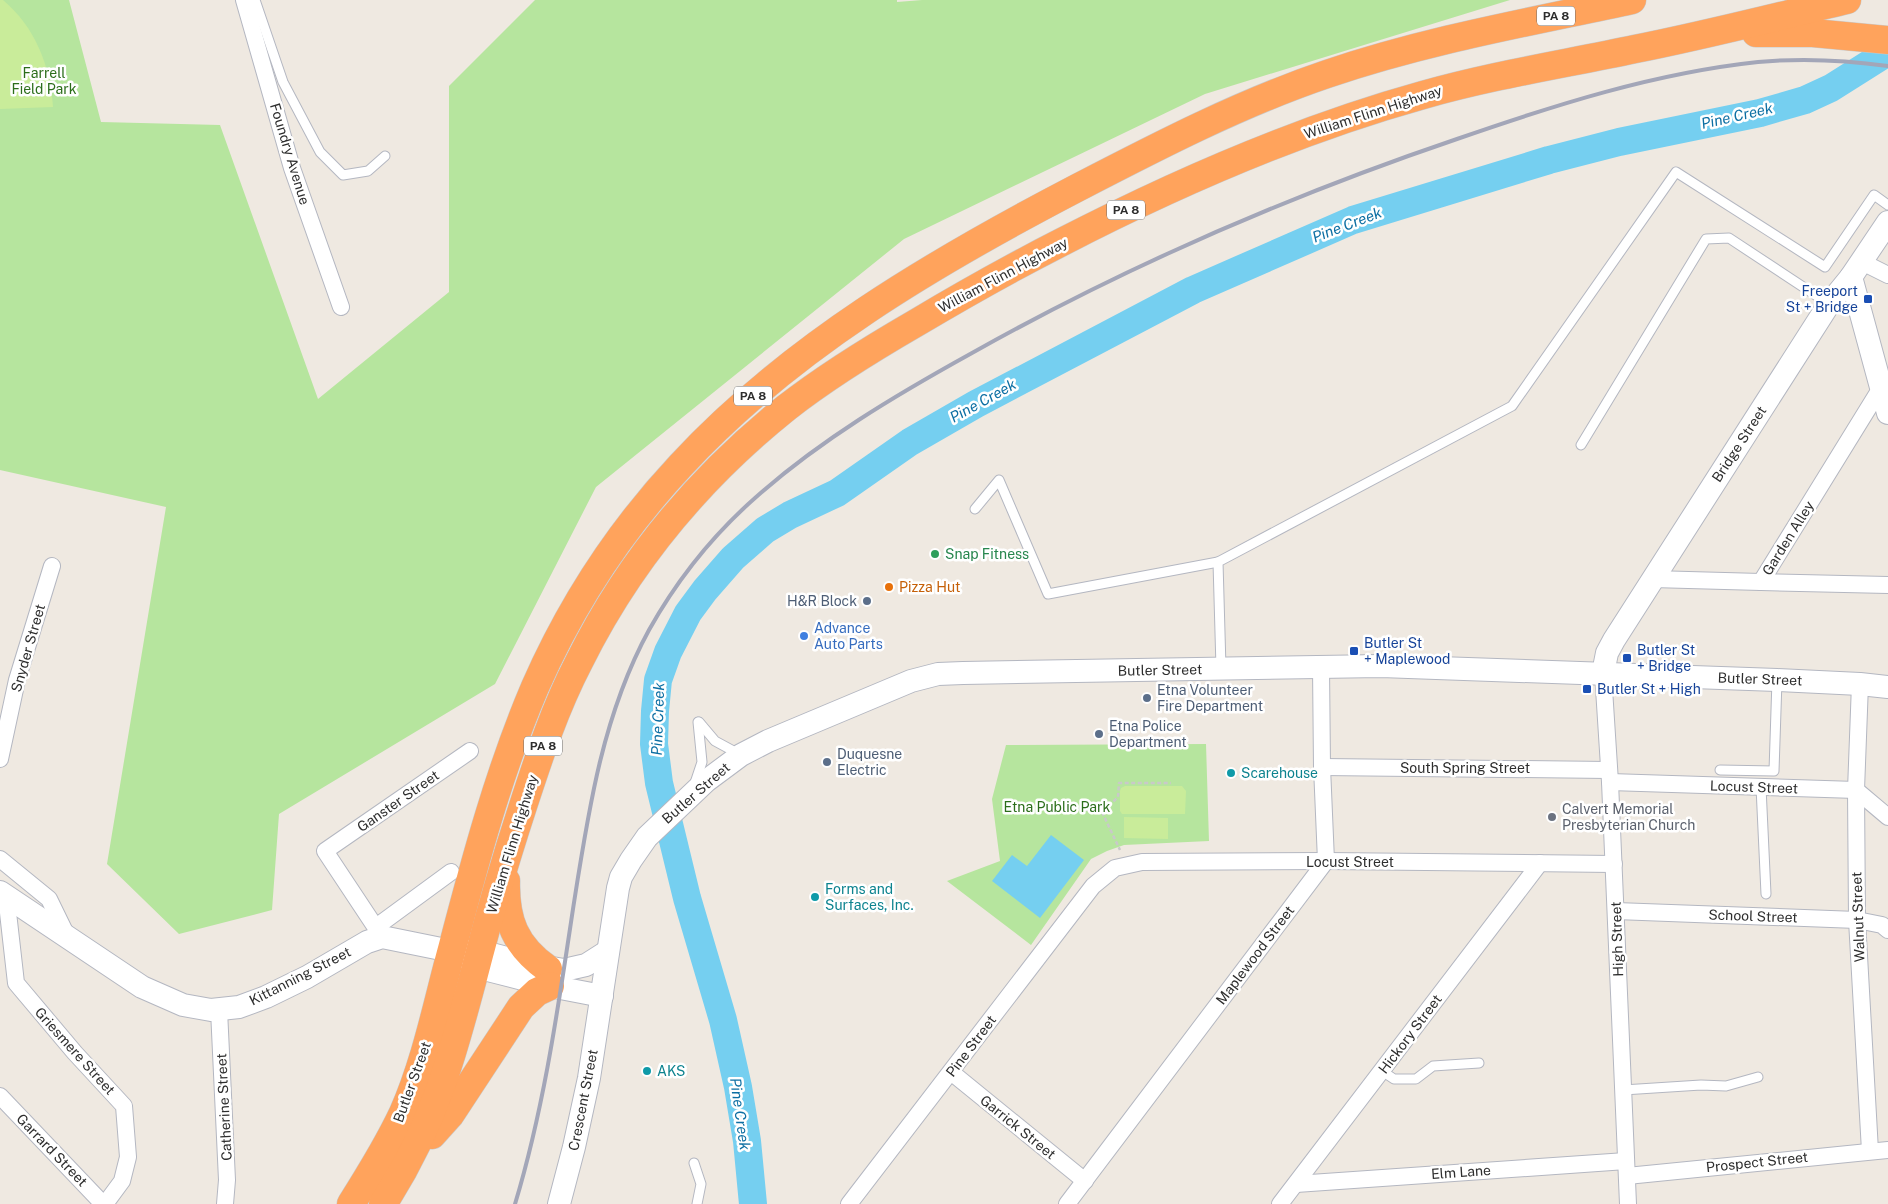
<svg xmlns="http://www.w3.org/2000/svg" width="1888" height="1204" font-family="'Public Sans',sans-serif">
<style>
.green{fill:#b6e59e}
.pitch{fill:#c9ec9a}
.water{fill:#75cff0}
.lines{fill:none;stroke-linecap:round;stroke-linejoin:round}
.river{stroke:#75cff0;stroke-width:28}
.lane-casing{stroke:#b4b7c1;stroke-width:11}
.street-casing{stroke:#b4b7c1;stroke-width:18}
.secondary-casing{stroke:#b4b7c1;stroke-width:24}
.highway-casing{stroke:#c9c9c9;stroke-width:29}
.path{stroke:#c9c9c9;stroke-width:2.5;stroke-dasharray:4 2.5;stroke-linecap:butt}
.lane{stroke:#fff;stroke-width:9}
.street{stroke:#fff;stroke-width:16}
.secondary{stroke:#fff;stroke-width:22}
.highway{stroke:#ffa35c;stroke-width:28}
.rail{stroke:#a3a6b8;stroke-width:4}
.transit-dot{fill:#1a4fb4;stroke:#fff;stroke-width:2}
.leisure-dot{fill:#2e9e5b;stroke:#fff;stroke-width:2}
.food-dot{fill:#e8710a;stroke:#fff;stroke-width:2}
.service-dot{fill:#5c6f8a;stroke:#fff;stroke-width:2}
.shop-dot{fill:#3f7fe0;stroke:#fff;stroke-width:2}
.culture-dot{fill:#0f9aa8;stroke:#fff;stroke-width:2}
.worship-dot{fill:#6b7280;stroke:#fff;stroke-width:2}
.labels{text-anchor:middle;stroke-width:5;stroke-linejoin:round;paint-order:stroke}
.shield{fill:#fff;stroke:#6d6d6d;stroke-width:1}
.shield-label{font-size:12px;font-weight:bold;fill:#2e2e2e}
.park-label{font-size:14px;fill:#2c6e1b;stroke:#fff}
.street-label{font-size:14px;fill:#2e2e2e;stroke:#fff}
.transit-label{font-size:14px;fill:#164399;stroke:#fff;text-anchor:start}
.leisure-label{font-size:14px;fill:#27864d;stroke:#fff;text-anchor:start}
.food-label{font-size:14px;fill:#c56008;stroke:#fff;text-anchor:start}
.service-label{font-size:14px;fill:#4e5e75;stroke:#fff;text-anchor:start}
.shop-label{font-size:14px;fill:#366cbe;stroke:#fff;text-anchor:start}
.culture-label{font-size:14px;fill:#0d838f;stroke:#fff;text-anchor:start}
.worship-label{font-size:14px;fill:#5b616d;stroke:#fff;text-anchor:start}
.water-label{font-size:15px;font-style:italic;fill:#0d6fa3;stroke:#fff}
</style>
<rect width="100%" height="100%" fill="#efe9e1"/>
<g class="green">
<polygon points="0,0 69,0 101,122 220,125 318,399 449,292 449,86 535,0 897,0 897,2 922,0 1510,0 1205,94 904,239 596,487 495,684 279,814 272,910 179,934 107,864 166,507 0,470"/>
<polygon points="1206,744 1209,841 1124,845 1107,851 1091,859 1031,945 947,881 1000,861 992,799 1006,745"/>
</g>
<g class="pitch">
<path d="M0 0H3C35 27 50 65 53 107L0 109Z"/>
<polygon points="1125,786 1182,786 1186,791 1185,814 1122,814 1120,811 1120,791 1121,788"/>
<polygon points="1124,817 1168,818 1168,839 1124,838"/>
</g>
<polygon class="water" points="1051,835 1084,860 1040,918 992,881 1012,855 1027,866"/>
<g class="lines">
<polyline class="river" points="753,1204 747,1141 738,1087 723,1020 687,898 659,783 654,744 655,711 658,680 668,652 688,613 705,590 733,558 765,530 790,515 837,493 910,442 976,404 1193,290 1353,220 1549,160 1619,142 1760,113 1805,100 1831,88 1888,52"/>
<g class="lane-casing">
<g id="lane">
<polyline points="255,0 283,82 320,152 343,175 368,171 385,156"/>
<polyline points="1581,445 1706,239 1729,238 1829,304"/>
<polyline points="975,509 999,480 1048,594 1218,562"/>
<polyline points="1221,668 1218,562 1512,406 1676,172 1825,267 1874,195 1888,205"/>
<polyline points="699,722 715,741 739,754"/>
<polyline points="1720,770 1774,771 1777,680"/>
<polyline points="695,783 702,762 698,722"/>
<polyline points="1761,787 1766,894"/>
<polyline points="1382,1071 1394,1079 1416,1079 1433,1066 1479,1063"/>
<polyline points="1623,1090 1701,1085 1726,1086 1758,1077"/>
<polyline points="694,1163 701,1184 697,1204"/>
</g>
</g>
<g class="street-casing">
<g id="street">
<polyline points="244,0 292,168 341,307"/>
<polyline points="1862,262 1888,275"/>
<polyline points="1882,386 1761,582 1888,585"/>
<polyline points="1652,579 1761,582"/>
<polyline points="1603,673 1610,782 1628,1204"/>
<polyline points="1860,684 1856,790 1857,920 1870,1151"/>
<polyline points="0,759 17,680 52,566"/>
<polyline points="1322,767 1609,770"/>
<polyline points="1610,782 1856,790 1888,817"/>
<polyline points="0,859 49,899 67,936"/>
<polyline points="6,895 16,983 75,1053 124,1106 128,1157 122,1181 105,1204"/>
<polyline points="1616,911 1857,920 1882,925 1888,930"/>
<polyline points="376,927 451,872"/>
<polyline points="382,937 325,851 470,751"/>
<polyline points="219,1010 227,1180 225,1204"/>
<polyline points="951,1072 1085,1181"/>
<polyline points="0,1096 103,1204"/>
<polyline points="1627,1176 1888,1150"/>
<polyline points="1296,1184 1626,1161"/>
<polyline points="849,1204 1093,886 1115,868 1142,862 1326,861 1614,864"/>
<polyline points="1067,1204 1326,861 1322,767 1321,667"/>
<polyline points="1280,1204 1540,863"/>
</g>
</g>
<g class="secondary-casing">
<g id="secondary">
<polyline points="1851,277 1888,413"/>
<polyline points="1603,673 1607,653 1614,640 1829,304 1851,277 1888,222"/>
<polyline points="0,892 142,987 183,1005 211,1010 239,1007 266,997 307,977 367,942 382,937 451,951 480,951 529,964 564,970 586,965 608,951"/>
<polyline points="461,957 476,967 550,986 602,996"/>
<polyline points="559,1204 574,1147 589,1078 618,888 621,877 631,860 647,837 706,781 741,755 768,741 911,681 938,674 963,673 1381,666 1777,680 1860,684 1888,687"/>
</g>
</g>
<g class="highway-casing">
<g id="highway">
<polyline points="1756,33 1813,33 1888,40"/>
<path d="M506 881C505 920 515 946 548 969"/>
<polyline points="432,1135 450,1115 521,1007 537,992 550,986"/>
<path d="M351 1204C370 1174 388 1145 403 1113 426 1061 437 1004 452 949 475 861 499 771 535 687 571 605 620 530 681 465 790 347 935 262 1077 188 1158 146 1241 103 1327 74 1427 40 1530 22 1632 0"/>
<path d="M383 1204C436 1123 455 1047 479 955 492 905 507 855 523 806 539 757 555 708 579 662 628 563 700 477 786 408 827 376 871 349 916 323 963 295 1011 268 1060 243 1176 183 1297 130 1423 95 1493 75 1565 64 1635 49 1706 35 1776 17 1847 0"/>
</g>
</g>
<g class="path">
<polyline points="1066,807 1102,812 1118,797 1119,783 1171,783"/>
<polyline points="1102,812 1120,850"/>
</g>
<use href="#lane" class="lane"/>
<use href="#street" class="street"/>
<use href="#secondary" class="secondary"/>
<use href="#highway" class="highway"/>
<path class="rail" d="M515 1204C544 1108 558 1008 573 909 588 813 602 716 649 630 677 580 713 535 755 498 820 440 896 395 972 353 1127 266 1289 196 1457 139 1555 105 1655 73 1758 62 1801 58 1845 60 1888 66"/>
</g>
<g class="transit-dot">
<rect x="1863" y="294" width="10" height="10" rx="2.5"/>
<rect x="1349" y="646" width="10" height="10" rx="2.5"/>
<rect x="1622" y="653" width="10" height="10" rx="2.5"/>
<rect x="1582" y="684" width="10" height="10" rx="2.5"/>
</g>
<circle class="leisure-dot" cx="935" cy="554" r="5"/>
<circle class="food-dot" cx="889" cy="587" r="5"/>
<g class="service-dot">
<circle cx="867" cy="601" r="5"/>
<circle cx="1147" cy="698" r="5"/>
<circle cx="1099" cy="734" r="5"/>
<circle cx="827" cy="762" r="5"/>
</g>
<circle class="shop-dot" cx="804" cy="636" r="5"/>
<g class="culture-dot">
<circle cx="1231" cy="773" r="5"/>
<circle cx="815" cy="897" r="5"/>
<circle cx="647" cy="1071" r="5"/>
</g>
<circle class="worship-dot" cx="1552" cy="817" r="5"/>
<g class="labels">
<g class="shield">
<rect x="1537" y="6.5" width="38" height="19" rx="4"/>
<rect x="1107" y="200.5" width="38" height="19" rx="4"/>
<rect x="734" y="386.5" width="38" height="19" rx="4"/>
<rect x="524" y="736.5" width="38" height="19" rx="4"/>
</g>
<g class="shield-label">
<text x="1556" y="20">PA 8</text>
<text x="1126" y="214">PA 8</text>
<text x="753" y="400">PA 8</text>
<text x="543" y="750">PA 8</text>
</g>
<g class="park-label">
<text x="44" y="78">Farrell<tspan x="44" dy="16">Field Park</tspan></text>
<text x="1057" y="812">Etna Public Park</text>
</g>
<g class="street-label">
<text transform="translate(1373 112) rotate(-18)" y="5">William Flinn Highway</text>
<text transform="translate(290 154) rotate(73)" y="5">Foundry Avenue</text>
<text transform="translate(1003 275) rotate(-28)" y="5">William Flinn Highway</text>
<text transform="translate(1739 444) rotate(-57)" y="5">Bridge Street</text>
<text transform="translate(1788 538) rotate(-58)" y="5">Garden Alley</text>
<text transform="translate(28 648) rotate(-74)" y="5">Snyder Street</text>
<text transform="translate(1160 670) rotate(-1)" y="5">Butler Street</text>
<text transform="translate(1760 679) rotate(2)" y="5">Butler Street</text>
<text x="1465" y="773">South Spring Street</text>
<text transform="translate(1754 787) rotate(2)" y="5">Locust Street</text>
<text transform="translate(696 793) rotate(-41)" y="5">Butler Street</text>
<text transform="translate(398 801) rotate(-35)" y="5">Ganster Street</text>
<text transform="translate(512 844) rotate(-73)" y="5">William Flinn Highway</text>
<text x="1350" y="867">Locust Street</text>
<text transform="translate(1753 916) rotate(2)" y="5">School Street</text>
<text transform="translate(1858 917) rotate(-92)" y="5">Walnut Street</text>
<text transform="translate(1617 939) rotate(-92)" y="5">High Street</text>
<text transform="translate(1255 955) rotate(-53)" y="5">Maplewood Street</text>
<text transform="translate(300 976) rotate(-27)" y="5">Kittanning Street</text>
<text transform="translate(1410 1034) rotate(-53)" y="5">Hickory Street</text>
<text transform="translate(971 1046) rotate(-53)" y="5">Pine Street</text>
<text transform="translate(75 1051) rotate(48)" y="5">Griesmere Street</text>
<text transform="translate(412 1082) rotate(-70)" y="5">Butler Street</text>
<text transform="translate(583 1100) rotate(-79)" y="5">Crescent Street</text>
<text transform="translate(224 1107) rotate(-93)" y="5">Catherine Street</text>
<text transform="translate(1018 1127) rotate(39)" y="5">Garrick Street</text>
<text transform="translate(52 1150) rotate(46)" y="5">Garrard Street</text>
<text transform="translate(1757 1162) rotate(-6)" y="5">Prospect Street</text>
<text transform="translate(1461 1172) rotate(-4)" y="5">Elm Lane</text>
</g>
<g class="transit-label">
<text x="1858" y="296" text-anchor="end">Freeport<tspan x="1858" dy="16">St + Bridge</tspan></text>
<text x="1364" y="648">Butler St<tspan x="1364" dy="16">+ Maplewood</tspan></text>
<text x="1637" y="655">Butler St<tspan x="1637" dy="16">+ Bridge</tspan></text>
<text x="1597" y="694">Butler St + High</text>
</g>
<g class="leisure-label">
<text x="945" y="559">Snap Fitness</text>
</g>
<g class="food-label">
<text x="899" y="592">Pizza Hut</text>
</g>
<g class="service-label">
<text x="857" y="606" text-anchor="end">H&amp;R Block</text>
<text x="1157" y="695">Etna Volunteer<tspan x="1157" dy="16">Fire Department</tspan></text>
<text x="1109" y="731">Etna Police<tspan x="1109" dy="16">Department</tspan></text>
<text x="837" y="759">Duquesne<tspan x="837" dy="16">Electric</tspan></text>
</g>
<g class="shop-label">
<text x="814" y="633">Advance<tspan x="814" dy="16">Auto Parts</tspan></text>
</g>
<g class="culture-label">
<text x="1241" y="778">Scarehouse</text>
<text x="825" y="894">Forms and<tspan x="825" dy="16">Surfaces, Inc.</tspan></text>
<text x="657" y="1076">AKS</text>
</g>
<g class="worship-label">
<text x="1562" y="814">Calvert Memorial<tspan x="1562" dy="16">Presbyterian Church</tspan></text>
</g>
<g class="water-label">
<text transform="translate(1737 116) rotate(-13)" y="5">Pine Creek</text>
<text transform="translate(1347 225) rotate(-21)" y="5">Pine Creek</text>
<text transform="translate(983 401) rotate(-29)" y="5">Pine Creek</text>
<text transform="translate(658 719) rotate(-88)" y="5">Pine Creek</text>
<text transform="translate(740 1114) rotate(82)" y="5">Pine Creek</text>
</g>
</g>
</svg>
